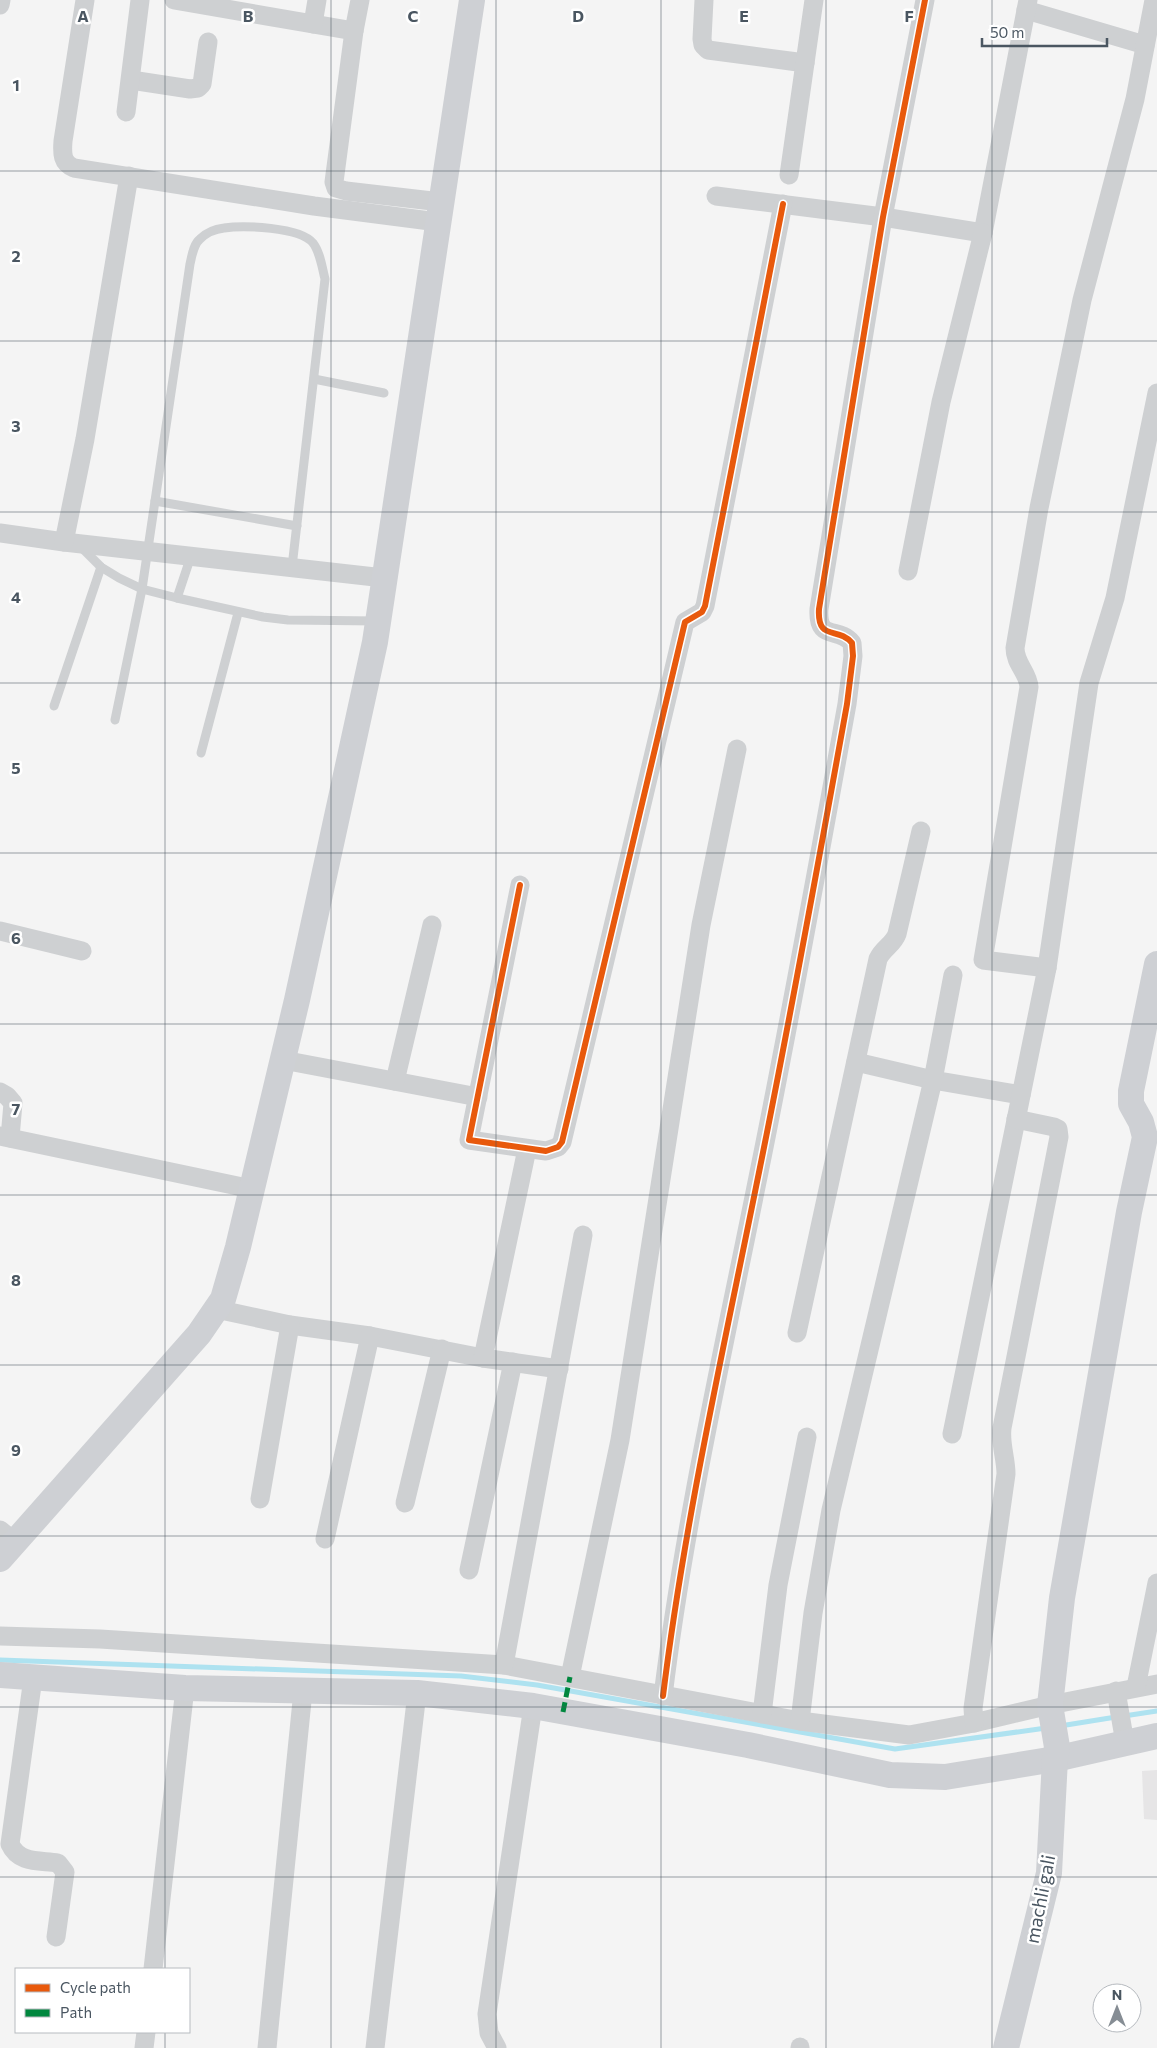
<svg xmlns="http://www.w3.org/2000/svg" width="1157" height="2048" font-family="Commissioner,sans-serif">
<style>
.education{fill:#e6e5e6}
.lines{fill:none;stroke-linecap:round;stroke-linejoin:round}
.stream{stroke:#aee2f0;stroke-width:5}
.lane{stroke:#ced0d2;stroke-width:9}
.street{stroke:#ced0d2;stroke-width:19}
.secondary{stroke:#ced0d4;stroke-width:26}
.quiet{stroke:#00873e;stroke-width:5;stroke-dasharray:10 5;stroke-linecap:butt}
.cycleway-casing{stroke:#fff;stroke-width:9}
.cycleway{stroke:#e8590c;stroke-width:6}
.grid{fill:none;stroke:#4a5661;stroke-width:1;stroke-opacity:0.55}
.labels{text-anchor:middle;stroke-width:5;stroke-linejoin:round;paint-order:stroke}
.street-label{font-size:19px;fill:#4a5661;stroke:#fff}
.grid-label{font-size:16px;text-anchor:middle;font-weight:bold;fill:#4a5661;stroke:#fff;stroke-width:5;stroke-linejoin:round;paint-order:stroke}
</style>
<rect width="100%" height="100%" fill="#f4f4f4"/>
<polygon class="education" points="1157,1770 1157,1820 1144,1819 1142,1771"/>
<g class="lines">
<g class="stream">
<polyline points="0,1660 461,1676 537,1685 895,1749 1046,1728"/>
<polyline points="1124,1716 1157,1711"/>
<polyline points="1060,1726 1116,1717"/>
</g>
<g class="lane">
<polyline points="314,379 384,393"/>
<polyline points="155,501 297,526"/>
<polyline points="80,546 101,567 119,578 142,589 177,598 263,617 288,620 377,621"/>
<polyline points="177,598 191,556"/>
<polyline points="54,706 101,567"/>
<path d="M115 720 142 589 190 264C192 256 193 245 200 239 206 233 215 229 224 228 243 225 300 227 313 243 320 252 322 267 325 279L292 567"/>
<polyline points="201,753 238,613"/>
</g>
<g class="street">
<path d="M85 0 63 141C62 154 62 163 74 168L314 206 438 222"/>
<polyline points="174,0 354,31"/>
<polyline points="360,0 354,31 334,182 336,188 346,191 441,202"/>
<polyline points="704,0 702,39 703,45 708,50 805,63"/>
<polyline points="0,5 1,0"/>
<polyline points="1026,10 1145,45"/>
<polyline points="313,24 317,0"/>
<polyline points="131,80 190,89 198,88 202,84 208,42"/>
<polyline points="126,112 140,0"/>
<polyline points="789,175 814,0"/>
<polyline points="716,196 883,217 983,233 1028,0"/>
<polyline points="0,533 64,542 384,578"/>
<polyline points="64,542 85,439 129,176"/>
<polyline points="908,571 941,402 983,233"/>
<polyline points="520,885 469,1140 546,1151 558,1147 562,1142 685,622 702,612 705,606 783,204"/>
<polyline points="0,931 82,951"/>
<path d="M1047 968 983 960 1029 687C1028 672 1015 664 1015 648L1039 508 1082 300 1135 99 1154 0"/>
<polyline points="283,1060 478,1097"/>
<polyline points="856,1062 933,1080 1021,1095"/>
<polyline points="395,1081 432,925"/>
<polyline points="0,1092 7,1096 13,1103 10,1138"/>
<polyline points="0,1136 252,1189"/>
<polyline points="216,1309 290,1325 370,1336 483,1358 559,1369"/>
<path d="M797 1333 878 959C883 948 893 945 897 934L921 831"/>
<polyline points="483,1358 527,1149"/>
<polyline points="952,1434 1047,968 1089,683 1115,598 1157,393"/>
<polyline points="260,1499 290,1325"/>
<polyline points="405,1503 442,1349"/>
<polyline points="0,1530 15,1542"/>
<polyline points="325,1539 370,1336"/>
<polyline points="469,1570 513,1362"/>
<polyline points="0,1636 100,1639 504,1665 800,1721 909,1735 974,1723 1050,1705 1157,1684"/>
<polyline points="504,1665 583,1235"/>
<polyline points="570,1677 620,1440 701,925 737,749"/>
<path d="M33 1678 10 1844C19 1864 40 1860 58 1863L65 1872 56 1937"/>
<polyline points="1136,1687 1157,1583"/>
<polyline points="1116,1691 1125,1743"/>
<path d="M663 1696C684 1525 722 1356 756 1187 789 1026 818 865 847 704L853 656 852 643C838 626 817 642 819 609L883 217 925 0"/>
<polyline points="762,1714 778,1585 807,1437"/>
<polyline points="800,1721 813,1613 831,1510 933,1080 953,975"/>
<path d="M974 1723 973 1708 1006 1474C1006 1458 1000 1444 1002 1428L1059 1137 1058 1129 1054 1127 1016 1119"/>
<polyline points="153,1969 185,1688"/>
<polyline points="144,2048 146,2032"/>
<polyline points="267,2048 303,1691"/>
<polyline points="375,2048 417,1693"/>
<polyline points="497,2048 489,2033 487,2014 533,1706"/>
<polyline points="800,2048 800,2047"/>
</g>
<g class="secondary">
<polyline points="0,1559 199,1334 223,1299 238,1247 297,1000 375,642 472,0"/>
<polyline points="0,1675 185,1688 417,1693 533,1706 748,1745 890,1775 945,1777 1055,1759 1157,1736"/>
<polyline points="1006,2048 1049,1873 1055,1759 1057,1747 1050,1705 1062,1598 1129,1212 1145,1137 1141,1122 1131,1104 1131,1091 1157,964"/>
</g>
<polyline class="quiet" points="563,1712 570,1677"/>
<g class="cycleway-casing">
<g id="cycleway">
<polyline points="520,885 469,1140 546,1151 558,1147 562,1142 685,622 702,612 705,606 783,204"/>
<path d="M663 1696C684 1525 722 1356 756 1187 789 1026 818 865 847 704L853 656 852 643C838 626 817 642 819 609L883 217 925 0"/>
</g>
</g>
<use href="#cycleway" class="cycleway"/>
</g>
<path class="grid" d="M165 0V1969M331 0V2048M496 0V2048M661 0V2048M826 0V2048M992 0V2048M0 171H1157M0 341H1157M0 512H1157M0 683H1157M0 853H1157M0 1024H1157M0 1195H1157M0 1365H1157M0 1536H1157M0 1707H1157M0 1877H1157M165 2032V2048"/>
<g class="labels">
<g class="street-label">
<text transform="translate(1040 1899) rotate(-79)" y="7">machli gali</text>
</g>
</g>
<g class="grid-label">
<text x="83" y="22">A</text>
<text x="248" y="22">B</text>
<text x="413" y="22">C</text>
<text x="578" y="22">D</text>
<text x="744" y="22">E</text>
<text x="909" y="22">F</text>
<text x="16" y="91">1</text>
<text x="16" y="262">2</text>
<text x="16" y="432">3</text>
<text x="16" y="603">4</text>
<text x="16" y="774">5</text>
<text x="16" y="944">6</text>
<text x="16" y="1115">7</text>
<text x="16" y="1286">8</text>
<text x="16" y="1456">9</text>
</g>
<rect x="15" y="1968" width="175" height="65" fill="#ffffff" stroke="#b7bbc0"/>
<rect x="25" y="1984" width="25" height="8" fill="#e8590c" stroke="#b7bbc0"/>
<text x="60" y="1993" font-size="15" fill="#4a5661">Cycle path</text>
<rect x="25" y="2009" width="25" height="8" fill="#00873e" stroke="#b7bbc0"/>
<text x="60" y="2018" font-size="15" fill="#4a5661">Path</text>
<g transform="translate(1117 2008)"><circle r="24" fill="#ffffff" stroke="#b7bbc0"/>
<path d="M0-4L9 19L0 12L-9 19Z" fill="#868d94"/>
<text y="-8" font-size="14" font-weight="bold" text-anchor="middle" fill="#4a5661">N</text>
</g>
<path d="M982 38v8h125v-8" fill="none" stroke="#4a5661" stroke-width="2.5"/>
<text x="990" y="38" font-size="15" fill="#4a5661" stroke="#ffffff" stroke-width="4" paint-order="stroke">50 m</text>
</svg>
